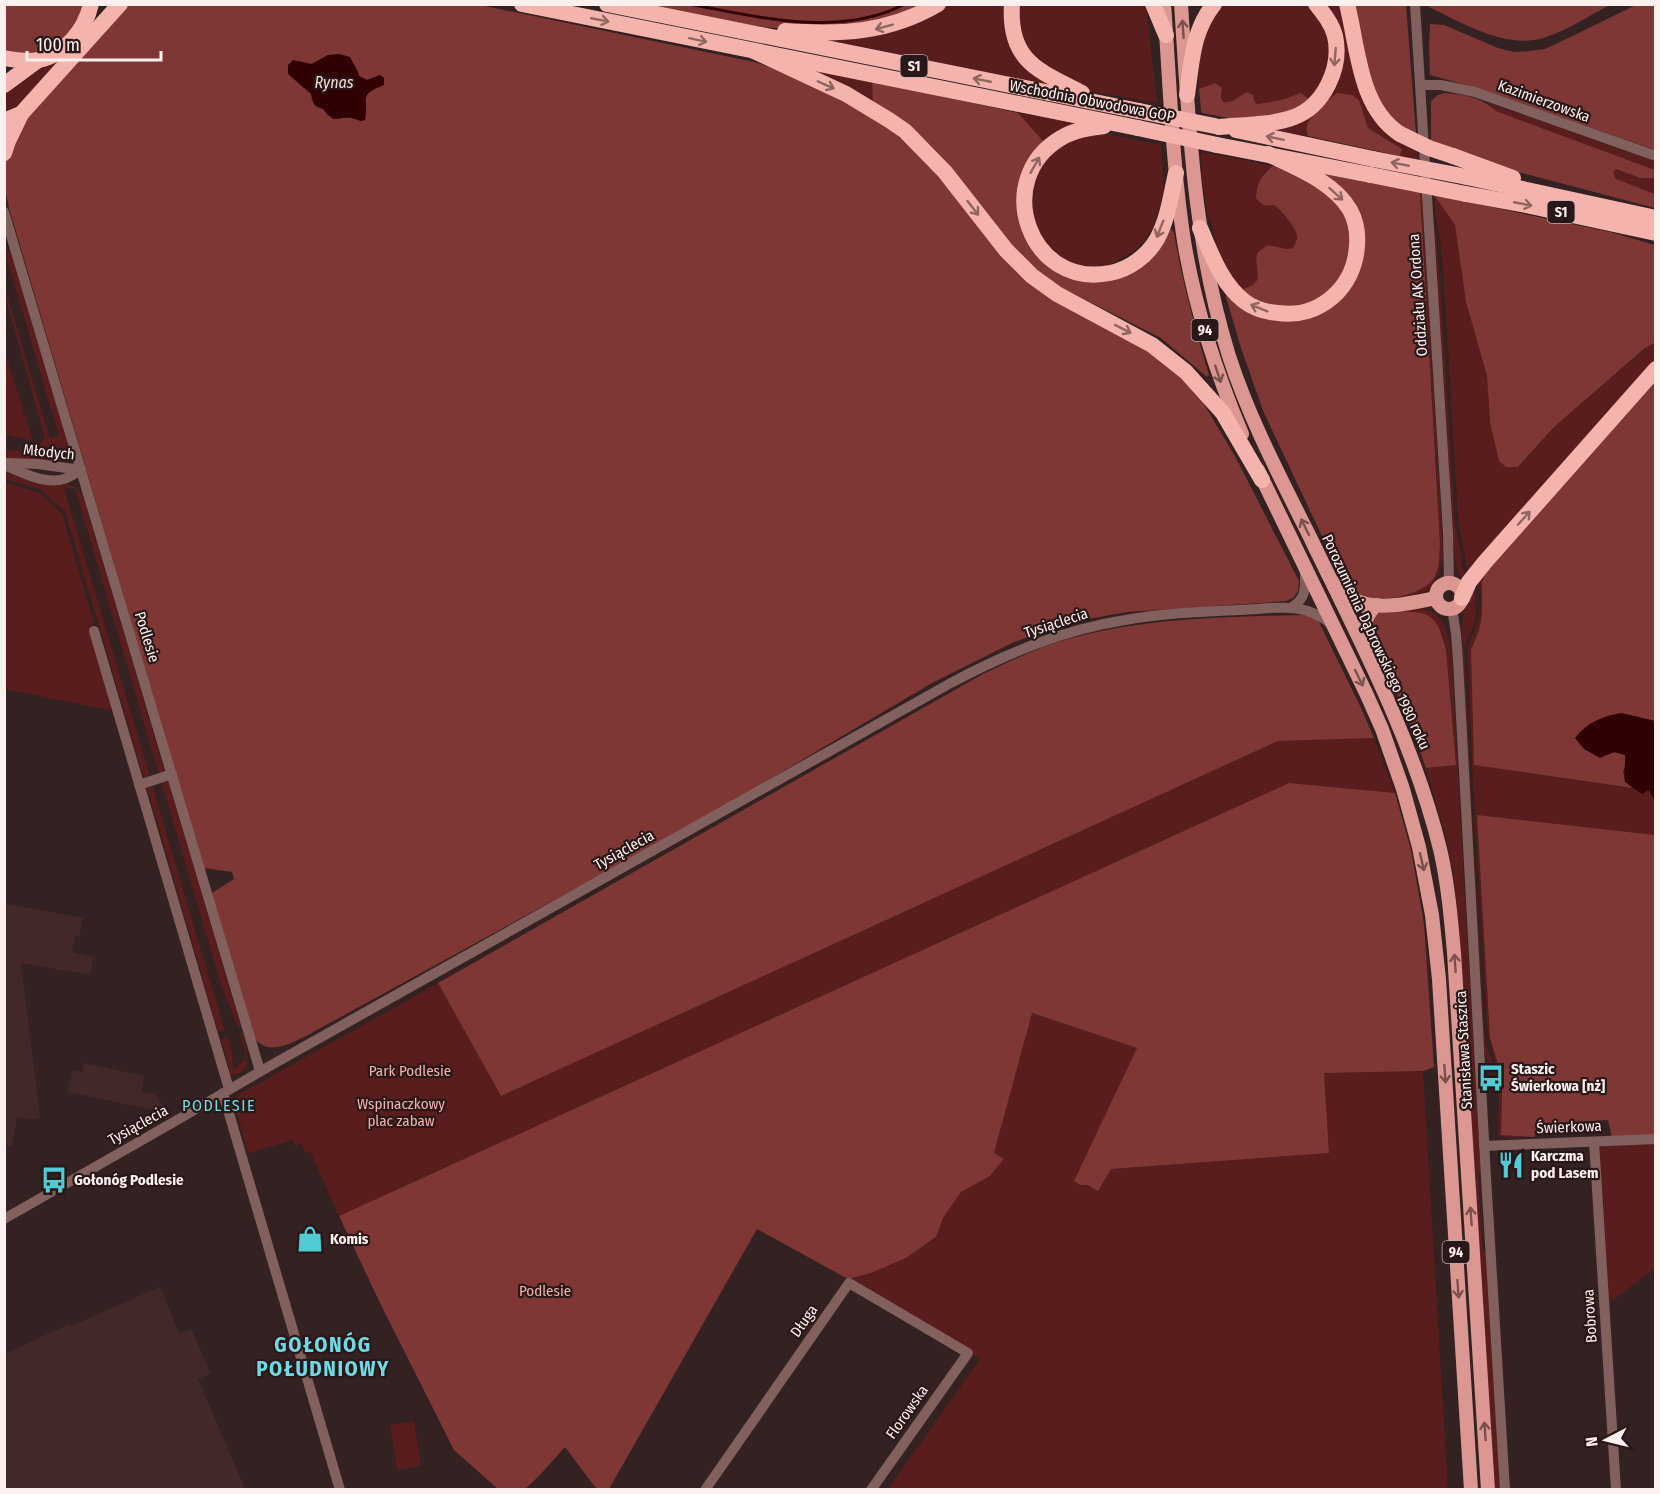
<svg xmlns="http://www.w3.org/2000/svg" width="1660" height="1494" font-family="'Fira Sans Condensed',sans-serif">
<style>
.built{fill:#422928}
.green{fill:#581d1c}
.forest{fill:#7e3735;fill-rule:evenodd}
.water{fill:#300003}
.lines{fill:none;stroke-linecap:round;stroke-linejoin:round}
.stream{stroke:#300003;stroke-width:3}
.minor{stroke:#81605d;stroke-width:10}
.major{stroke:#dc9792;stroke-width:14}
.highway{stroke:#f5b3ad;stroke-width:16}
.highway-bridge{stroke:#f5b3ad;stroke-width:16}
.oneway{stroke:#8f6662}
.oneway2{stroke:#7a514e}
.labels{text-anchor:middle;stroke-width:4.5;stroke-linejoin:round;paint-order:stroke}
.shield{fill:#291817;stroke:#bdb0ae;stroke-width:1.5}
.shield-label{font-size:14px;font-weight:bold;fill:#fdf1ef}
.street-label{font-size:15px;fill:#fdf1ef;stroke:#291817}
.poi-label{font-size:15px;font-weight:bold;fill:#fdf1ef;stroke:#291817;text-anchor:start}
.park-label{font-size:15px;fill:#f2b1ab;stroke:#291817}
.water-label{font-size:16px;font-style:italic;fill:#f1dad8;stroke:#291817}
.neighbourhood-label{font-size:16px;letter-spacing:1.5px;fill:#6fdae5;stroke:#291817}
.district-label{font-size:21px;font-weight:bold;letter-spacing:1.5px;fill:#6fdae5;stroke:#291817}
</style>
<rect width="100%" height="100%" fill="#332221"/>
<g class="built">
<polygon points="4,903 83,918 79,936 75,936 72,952 93,957 90,975 21,963 40,1118 29,1119 17,1117 12,1146 4,1145"/>
<polygon points="84,1063 144,1076 142,1092 154,1094 168,1111 161,1114 158,1111 68,1092 73,1070 82,1072"/>
<polygon points="160,1287 179,1333 191,1329 211,1373 198,1379 245,1489 5,1489 5,1354 69,1324 71,1326"/>
</g>
<g class="green">
<polygon points="946,5 1005,5 1005,16 1058,88 850,44 824,40 926,17"/>
<polygon points="1017,5 1146,5 1157,103 1090,91 1066,82 1031,58 1020,34"/>
<path d="M1221 5H1311L1330 36 1328 68 1310 100 1301 93 1281 100 1258 104 1255 103 1254 97 1247 93C1239 97 1232 104 1223 102L1221 98 1222 88 1215 83 1199 89 1197 66 1200 44Z"/>
<path d="M1326 5H1339L1417 151 1418 160 1400 156 1402 149 1368 128 1359 101C1340 105 1301 108 1308 136L1268 129 1338 76Z"/>
<polygon points="63,56 16,112 5,117 5,90 15,79"/>
<polygon points="806,67 872,81 873,102"/>
<polygon points="1486,102 1655,161 1655,170 1496,111"/>
<polygon points="1018,113 1079,122 1045,143"/>
<polygon points="1103,133 1161,145 1164,194 1153,227 1145,240 1134,251 1110,265 1096,269 1072,265 1041,242 1032,223 1034,175 1051,152 1079,137"/>
<path d="M1201 152 1273 166 1264 173 1267 206 1274 205C1281 210 1298 229 1297 238 1297 241 1294 246 1293 248L1286 249 1268 245 1258 252 1256 259 1258 279 1253 285 1241 290 1218 254 1213 227 1208 216 1202 181Z"/>
<polygon points="1616,169 1640,178 1655,178 1655,194 1616,179 1613,172"/>
<path d="M1420 192 1422 193 1443 551C1438 591 1429 596 1390 598L1409 594 1436 575 1438 565 1440 544Z"/>
<polygon points="1434,195 1455,225 1466,302 1487,376 1490,422 1519,467 1554,427 1646,348 1655,343 1655,361 1468,572 1458,518 1444,281 1440,240 1435,212"/>
<polygon points="1433,217 1436,236 1440,282 1455,522 1463,570 1468,578 1462,579 1457,571 1453,541"/>
<path d="M9 252 11 253 68 443 66 454 57 462 13 460 5 458 6 450C20 450 42 455 44 435L5 296 4 285 50 439 59 436 6 256V254Z"/>
<polygon points="4,353 5,353 33,441 5,434"/>
<polygon points="4,472 50,484 74,486 83,495 164,769 162,773 158,771 75,488 64,488 149,773 148,777 144,779 66,514 64,510 40,489 5,479"/>
<polygon points="4,482 40,493 62,514 93,620 92,631 114,707 109,710 5,689"/>
<path d="M1493 559 1482 582V616L1479 630 1471 650 1474 765 1655 792V835L1477 815 1490 1038 1499 1067 1502 1093 1501 1134 1534 1137 1504 1138 1503 1136H1498L1499 1093 1498 1070 1488 1035 1472 765 1468 650C1468 641 1473 635 1476 627 1481 615 1483 595 1478 582Z"/>
<path d="M1475 584 1476 614 1474 624 1464 647 1472 816 1484 1024 1486 1044 1494 1067 1489 1068 1484 1049 1468 775 1462 635C1462 616 1464 600 1475 584Z"/>
<path d="M1418 608C1445 609 1450 637 1452 659L1461 829 1481 1173H1478L1483 1252 1486 1253 1501 1489H1494L1468 1059 1456 898 1453 870 1444 830 1426 768 1456 765 1446 650 1442 633 1384 611Z"/>
<polygon points="1374,738 1395,793 1289,783 339,1216 310,1151 305,1153 302,1144 295,1146 293,1140 248,1153 235,1105 235,1100 238,1095 438,983 501,1096 1278,741"/>
<polygon points="166,780 169,783 241,1027 238,1027 222,988 162,784 162,782"/>
<polygon points="151,786 153,788 225,1031 218,1032 147,787"/>
<polygon points="1031,1013 1137,1048 1075,1181 1098,1190 1111,1169 1329,1153 1324,1073 1423,1071 1448,1489 888,1489 980,1359 848,1279 871,1273 906,1258 936,1238 943,1218 961,1192 990,1176 1004,1159 994,1153"/>
<path d="M240 1033H242C247 1049 256 1075 228 1075L226 1072 230 1070 221 1040 227 1037 232 1053 233 1069 247 1059Z"/>
<polygon points="1655,1143 1655,1268 1612,1301 1608,1295 1598,1151 1602,1146"/>
<polygon points="414,1421 421,1466 397,1470 390,1425"/>
</g>
<g class="forest">
<path d="M475 4 754 62C795 74 833 93 869 116 878 122 888 127 896 134 930 162 957 198 983 233L1161 359 1198 394 1236 458 1299 581 1298 591 1293 598 1286 601 1274 602 1127 612 1077 621 1039 633 1012 643 932 683 704 818 306 1036C289 1044 269 1056 254 1038L212 893 234 879 232 872 204 868 9 208 5 189 6 160 16 129 127 5ZM328 55 358 72 359 76 367 80 380 75 365 98 362 121C354 118 346 115 338 119L328 116 323 109 316 107 312 101 311 94 307 90 312 64Z"/>
<polygon points="5,5 85,5 66,39 37,54 5,54"/>
<polygon points="644,5 926,5 891,20 798,30 762,27"/>
<polygon points="1352,5 1406,5 1416,134 1397,125 1382,105 1371,82"/>
<path d="M1428 5V4L1610 5C1588 16 1567 31 1543 38 1505 49 1462 23 1429 7Z"/>
<polygon points="1636,5 1655,5 1655,150 1481,89 1430,75 1429,46 1430,24 1444,25 1498,48 1514,52 1530,51 1545,49 1560,42"/>
<path d="M872 81 1018 113 1045 143 1019 216 1023 233 1034 252 1042 261 1054 270 1094 281 1166 231 1171 229 1174 233C1182 281 1195 328 1209 375L1207 377 1161 338 1064 289 1035 272 873 102Z"/>
<path d="M1215 83 1222 88 1221 98 1223 102C1232 104 1239 96 1247 92L1253 95 1255 103 1258 104 1281 100 1301 93 1310 100 1292 112 1234 119 1202 113 1201 110 1199 89Z"/>
<path d="M1337 93 1352 95 1359 100 1368 128 1402 149 1400 156 1308 136C1307 132 1306 130 1307 126 1309 116 1329 99 1337 93Z"/>
<path d="M1445 93C1466 95 1480 97 1496 111L1655 170V178H1640L1616 169 1613 172 1616 179 1655 194V208L1511 170 1431 142V101L1438 95Z"/>
<path d="M1273 166 1281 168 1334 197 1350 228 1349 266 1330 290 1311 303 1289 308 1258 301 1241 290 1253 285 1258 279 1256 258 1258 252 1268 245 1286 249 1293 248C1294 246 1297 241 1297 238 1298 229 1281 210 1274 205 1265 207 1262 205 1256 198 1257 183 1261 176 1273 166Z"/>
<path d="M1317 171 1420 192 1440 544C1439 554 1440 566 1435 576 1426 595 1385 601 1366 598 1359 597 1352 591 1346 587L1264 413 1241 348 1226 297V291L1237 300 1314 314 1364 246Z"/>
<polygon points="1434,195 1610,232 1655,245 1655,343 1645,348 1554,427 1518,467 1506,467 1499,461 1490,422 1487,376 1466,302 1455,225"/>
<polygon points="1655,374 1655,721 1621,713 1584,749 1600,757 1614,752 1625,755 1626,763 1623,773 1632,788 1474,765 1471,650 1479,630 1482,616 1482,582 1485,574"/>
<path d="M1384 611C1424 613 1436 606 1446 650L1456 765 1426 768 1406 714 1369 631C1372 621 1373 614 1384 611Z"/>
<path d="M1302 615 1309 616 1319 622 1361 708 1374 738 1278 741 501 1096 438 983 983 674C1006 663 1030 651 1055 643 1134 618 1219 617 1302 615Z"/>
<polygon points="1289,783 1395,793 1411,850 1424,924 1434,1067 1423,1071 1324,1073 1329,1153 1111,1169 1098,1191 1087,1185 1080,1185 1074,1181 1137,1048 1032,1013 994,1153 1004,1159 990,1176 961,1192 943,1218 936,1237 906,1258 871,1273 848,1279 757,1229 609,1489 598,1489 595,1487 565,1447 539,1476 524,1490 498,1489 454,1450 381,1305 339,1216"/>
<polygon points="1477,815 1655,835 1655,1135 1612,1137 1608,1120 1540,1124 1534,1137 1501,1135 1502,1093 1499,1067 1490,1038"/>
</g>
<g class="water">
<path d="M339 54 350 57 358 72 359 76 367 80 380 75 384 78V85C356 96 370 98 365 120L361 121C347 116 347 118 333 119L323 109 314 104 311 94 288 74V65L293 60 312 64 328 55Z"/>
<path d="M1621 713 1655 721V802L1649 790 1642 794 1625 782C1623 773 1626 764 1625 755L1614 752 1600 758 1584 749 1575 738C1586 723 1603 716 1621 713Z"/>
</g>
<g class="lines">
<path class="stream" d="M689 4C758 17 840 38 905 4"/>
<g class="minor">
<polyline points="1415,4 1448,533 1449,583"/>
<polyline points="1420,85 1441,85 1475,92 1656,156"/>
<polyline points="4,212 260,1071"/>
<polyline points="7,463 38,464 81,470"/>
<path d="M4 465C22 472 45 485 64 479 70 477 76 473 81 470"/>
<path d="M1292 607C1307 598 1305 587 1305 571"/>
<polyline points="1452,608 1456,634 1458,661 1486,1177 1505,1490"/>
<polyline points="94,631 229,1089"/>
<polyline points="139,785 172,774"/>
<polyline points="223,1093 340,1490"/>
<polyline points="1594,1142 1616,1490"/>
<polyline points="1484,1146 1656,1139"/>
<path d="M4 1219 179 1119 268 1067 949 684C1005 654 1062 630 1125 620 1163 613 1201 612 1239 610 1274 609 1302 600 1331 624"/>
<polyline points="705,1490 849,1283 968,1353 871,1490"/>
</g>
<g class="major">
<path d="M1164 4C1170 83 1172 163 1184 241 1195 308 1216 372 1242 434"/>
<path d="M1181 4C1189 124 1193 241 1229 356 1249 418 1280 477 1309 535 1358 637 1413 739 1440 849 1448 883 1451 919 1454 953L1488 1490"/>
<polyline points="1258,470 1366,693 1382,729 1403,789 1419,847 1432,915 1439,979 1471,1490"/>
<path d="M1335 583C1341 588 1346 594 1353 599 1374 612 1413 603 1436 598"/>
<circle cx="1449" cy="596" r="13"/>
<path d="M1364 643C1364 627 1364 615 1377 605"/>
</g>
<g class="highway">
<polyline points="522,4 1138,128"/>
<polyline points="607,4 1139,111"/>
<path d="M1012 4C1008 62 1040 71 1082 93"/>
<polyline points="1153,4 1166,35"/>
<path d="M1347 4C1358 47 1359 108 1400 134"/>
<path d="M785 31C841 35 888 33 938 4"/>
<polyline points="754,51 846,94 889,120 905,131 945,172 1006,250 1032,276 1057,294 1152,345 1186,372 1223,413 1262,480"/>
<path d="M4 58C15 60 27 62 38 60 65 55 85 30 91 4"/>
<polyline points="4,85 38,60"/>
<path d="M1187 95C1192 61 1192 32 1214 4"/>
<polyline points="4,121 21,114 120,4"/>
<path d="M1104 126C1089 128 1074 130 1061 138 991 179 1029 289 1110 273 1130 269 1147 256 1157 239 1168 219 1171 195 1176 173"/>
<path d="M1219 127C1241 125 1274 125 1294 117 1324 106 1342 67 1335 36 1332 24 1324 14 1316 4"/>
<polyline points="1236,130 1373,159"/>
<polyline points="1217,145 1371,175"/>
<polyline points="4,153 8,141 21,114"/>
<polyline points="1453,156 1513,178"/>
<polyline points="1467,177 1656,218"/>
<polyline points="1466,194 1526,205 1656,233"/>
<path d="M1200 228C1211 253 1221 283 1244 301 1253 308 1266 312 1278 313 1320 319 1355 287 1357 245 1358 233 1356 221 1350 210 1334 182 1295 167 1268 154"/>
<polyline points="1462,598 1469,582 1485,562 1656,369"/>
</g>
<g class="highway-bridge">
<polyline points="1139,111 1215,126"/>
<polyline points="1138,128 1217,145"/>
<polyline points="1400,134 1429,148 1453,156"/>
<polyline points="1373,159 1467,177"/>
<polyline points="1371,175 1466,194"/>
</g>
</g>
<defs><path id="oneway-shaft" d="M-6 0H5M1.5-3L5.5 0L1.5 3" fill="none" stroke-width="1.6" stroke-linecap="round" stroke-linejoin="round" transform="scale(1.5)"/></defs>
<g class="oneway">
<use href="#oneway-shaft" transform="translate(600 20) rotate(11)"/>
<use href="#oneway-shaft" transform="translate(884 27) rotate(165)"/>
<use href="#oneway-shaft" transform="translate(698 40) rotate(12)"/>
<use href="#oneway-shaft" transform="translate(1335 57) rotate(95)"/>
<use href="#oneway-shaft" transform="translate(982 80) rotate(-169)"/>
<use href="#oneway-shaft" transform="translate(826 85) rotate(24)"/>
<use href="#oneway-shaft" transform="translate(1275 138) rotate(-168)"/>
<use href="#oneway-shaft" transform="translate(1400 164) rotate(-169)"/>
<use href="#oneway-shaft" transform="translate(1035 165) rotate(-60)"/>
<use href="#oneway-shaft" transform="translate(1336 194) rotate(42)"/>
<use href="#oneway-shaft" transform="translate(1523 204) rotate(11)"/>
<use href="#oneway-shaft" transform="translate(973 208) rotate(52)"/>
<use href="#oneway-shaft" transform="translate(1160 229) rotate(112)"/>
<use href="#oneway-shaft" transform="translate(1259 308) rotate(-158)"/>
<use href="#oneway-shaft" transform="translate(1123 329) rotate(27)"/>
<use href="#oneway-shaft" transform="translate(1524 518) rotate(-48)"/>
</g>
<g class="oneway2">
<use href="#oneway-shaft" transform="translate(1183 29) rotate(-94)"/>
<use href="#oneway-shaft" transform="translate(1218 374) rotate(72)"/>
<use href="#oneway-shaft" transform="translate(1305 527) rotate(-116)"/>
<use href="#oneway-shaft" transform="translate(1359 678) rotate(64)"/>
<use href="#oneway-shaft" transform="translate(1422 862) rotate(77)"/>
<use href="#oneway-shaft" transform="translate(1455 963) rotate(-94)"/>
<use href="#oneway-shaft" transform="translate(1445 1074) rotate(86)"/>
<use href="#oneway-shaft" transform="translate(1471 1216) rotate(-94)"/>
<use href="#oneway-shaft" transform="translate(1458 1289) rotate(86)"/>
<use href="#oneway-shaft" transform="translate(1485 1431) rotate(-94)"/>
</g>
<defs>
<g id="bus-bare" transform="scale(2.07)"><path d="M-5-6H5V4H4V6H2V4H-2V6H-4V4H-5ZM-3.5-4V0h7V-4ZM-3.5 1.2v1.5H-2V1.2ZM2 1.2v1.5H3.5V1.2Z" fill="#52cbd7" stroke="#291817" stroke-width="2.5" paint-order="stroke"/></g>
<g id="restaurant-bare" transform="scale(2.07)"><path d="M-5-6h1v4h1v-4h1v4h1v-4h1v5L-1.5 .5V6h-2V.5L-5-1ZM5-6V6H3V1.5H1.5Q1.5-4 5-6Z" fill="#52cbd7" stroke="#291817" stroke-width="2.5" paint-order="stroke"/></g>
<g id="shop-bare" transform="scale(2.07)"><path d="M-5-2.5h2.3a2.7 3.5 0 0 1 5.4 0H5L5.5 6h-11ZM-1.5-2.5h3a1.5 2.3 0 0 0-3 0Z" fill="#52cbd7" stroke="#291817" stroke-width="2.5" paint-order="stroke"/></g>
</defs>
<g fill-rule="evenodd">
<use href="#bus-bare" x="1491" y="1078"/>
<use href="#restaurant-bare" x="1511" y="1165"/>
<use href="#bus-bare" x="54" y="1180"/>
<use href="#shop-bare" x="310" y="1239"/>
</g>
<g class="labels">
<g class="shield">
<rect x="900.5" y="55" width="27" height="22" rx="4.5"/>
<rect x="1547.5" y="201" width="27" height="22" rx="4.5"/>
<rect x="1191.5" y="319" width="27" height="22" rx="4.5"/>
<rect x="1442.5" y="1241" width="27" height="22" rx="4.5"/>
</g>
<g class="shield-label">
<text x="914" y="71">S1</text>
<text x="1561" y="217">S1</text>
<text x="1205" y="335">94</text>
<text x="1456" y="1257">94</text>
</g>
<g class="street-label">
<text transform="translate(1092 101) rotate(11)" y="5">Wschodnia Obwodowa GOP</text>
<text transform="translate(1544 101) rotate(20)" y="5">Kazimierzowska</text>
<text transform="translate(1418 295) rotate(-94)" y="5">Oddziału AK Ordona</text>
<text transform="translate(49 452) rotate(6)" y="5">Młodych</text>
<text transform="translate(1056 623) rotate(-18)" y="5">Tysiąclecia</text>
<text transform="translate(147 637) rotate(73)" y="5">Podlesie</text>
<text transform="translate(1376 642) rotate(65)" y="5">Porozumienia Dąbrowskiego 1980 roku</text>
<text transform="translate(624 850) rotate(-29)" y="5">Tysiąclecia</text>
<text transform="translate(1464 1050) rotate(-93)" y="5">Stanisława Staszica</text>
<text transform="translate(138 1125) rotate(-29)" y="5">Tysiąclecia</text>
<text transform="translate(1569 1127) rotate(-2)" y="5">Świerkowa</text>
<text transform="translate(1590 1316) rotate(-94)" y="5">Bobrowa</text>
<text transform="translate(804 1321) rotate(-55)" y="5">Długa</text>
<text transform="translate(907 1412) rotate(-55)" y="5">Florowska</text>
</g>
<g class="poi-label">
<text x="1511" y="1074">Staszic<tspan x="1511" dy="17">Świerkowa [nż]</tspan></text>
<text x="1531" y="1161">Karczma<tspan x="1531" dy="17">pod Lasem</tspan></text>
<text x="74" y="1185">Gołonóg Podlesie</text>
<text x="330" y="1244">Komis</text>
</g>
<g class="park-label">
<text x="410" y="1076">Park Podlesie</text>
<text x="401" y="1109">Wspinaczkowy<tspan x="401" dy="17">plac zabaw</tspan></text>
<text x="545" y="1296">Podlesie</text>
</g>
<g class="water-label">
<text x="334" y="88">Rynas</text>
</g>
<g class="neighbourhood-label">
<text x="219" y="1111">PODLESIE</text>
</g>
<g class="district-label">
<text x="323" y="1352">GOŁONÓG<tspan x="323" dy="24">POŁUDNIOWY</tspan></text>
</g>
</g>
<rect width="1660" height="1494" fill="none" stroke="#fdf1ef" stroke-width="12"/>
<g transform="translate(1606 1440) rotate(263)" stroke="#291817" stroke-width="4.5" paint-order="stroke">
<path d="M0-4.5L10 22L0 15L-10 22Z" fill="#fdf1ef"/>
<text y="-9" font-size="16" font-weight="bold" text-anchor="middle" fill="#fdf1ef">N</text>
</g>
<path d="M27 51v9h134v-9" fill="none" stroke="#fdf1ef" stroke-width="3"/>
<text x="36" y="51" font-size="18" fill="#fdf1ef" stroke="#291817" stroke-width="4.5" paint-order="stroke">100 m</text>
</svg>
